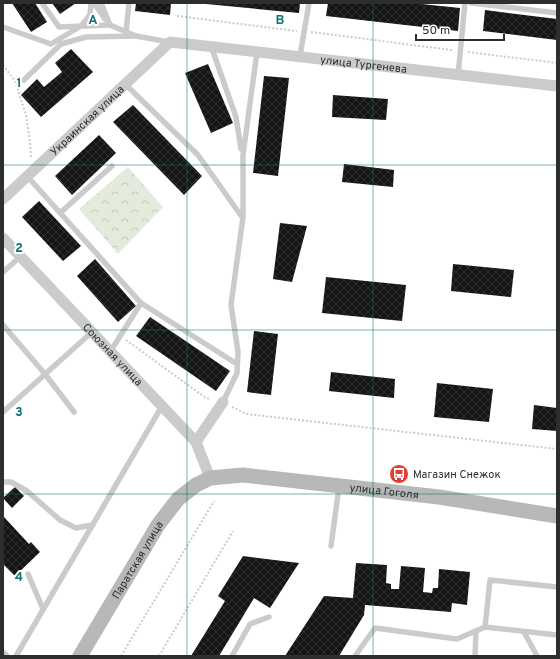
<svg xmlns="http://www.w3.org/2000/svg" width="560" height="659" font-family="Overpass,sans-serif">
<style>
.park{fill:url(#park-crowns)}
.building{fill:url(#building-cross-hatch)}
.lines{fill:none;stroke-linecap:round;stroke-linejoin:round}
.path{stroke:#cbcbcb;stroke-width:2;stroke-dasharray:2 2;stroke-linecap:butt}
.service{stroke:#cbcbcb;stroke-width:5.5}
.minor{stroke:#cbcbcb;stroke-width:11}
.secondary{stroke:#b8b8b8;stroke-width:15}
.grid{fill:none;stroke:#0f766e;stroke-width:1;stroke-opacity:0.55}
.labels{text-anchor:middle;stroke-width:4;stroke-linejoin:round;paint-order:stroke}
.street-label{font-size:11px;fill:#2e2e2e;stroke:#fff}
.poi-label{font-size:11px;fill:#2e2e2e;stroke:#fff;text-anchor:start}
.grid-label{font-size:13px;text-anchor:middle;font-weight:bold;fill:#0f766e;stroke:#fff;stroke-width:4;stroke-linejoin:round;paint-order:stroke}
</style>
<defs>
<pattern id="park-crowns" width="20" height="18" patternUnits="userSpaceOnUse"><rect width="20" height="18" fill="#e2ebdc"/><path d="M2 6a3 3 0 1 1 6 0M12 15a3 3 0 1 1 6 0" fill="none" stroke="#c2cabd"/></pattern>
<pattern id="building-cross-hatch" width="8" height="8" patternUnits="userSpaceOnUse"><rect width="8" height="8" fill="#151515"/><path d="M0 0l8 8M0 8l8-8" fill="none" stroke="#2f2f2f"/></pattern>
</defs>
<rect width="100%" height="100%" fill="#fff"/>
<polygon class="park" points="128,167 163,207 118,254 79,209"/>
<g class="building">
<polygon points="12,3 35,3 47,22 31,32"/>
<polygon points="52,3 76,3 60,14"/>
<polygon points="136,3 171,3 170,15 135,11"/>
<polygon points="206,3 300,3 299,13 206,4"/>
<polygon points="328,3 412,3 460,8 458,31 326,16"/>
<polygon points="485,10 557,19 557,40 483,31"/>
<polygon points="71,49 93,72 41,117 21,95 37,79 44,87 62,72 55,63"/>
<polygon points="208,64 233,123 211,133 185,73"/>
<polygon points="264,76 289,78 278,176 253,173"/>
<polygon points="333,95 388,99 386,120 332,117"/>
<polygon points="133,105 202,176 184,195 113,122"/>
<polygon points="99,135 116,153 72,195 55,176"/>
<polygon points="344,164 394,170 393,187 342,182"/>
<polygon points="39,201 81,246 63,261 22,217"/>
<polygon points="280,223 307,226 292,282 273,279"/>
<polygon points="95,259 136,306 118,322 77,276"/>
<polygon points="453,264 514,270 511,297 451,291"/>
<polygon points="326,277 406,285 402,321 322,313"/>
<polygon points="150,317 230,371 216,391 136,336"/>
<polygon points="254,331 278,334 271,395 247,392"/>
<polygon points="331,372 395,379 394,398 329,391"/>
<polygon points="437,383 493,389 489,422 434,417"/>
<polygon points="534,405 557,408 557,431 532,429"/>
<polygon points="15,487 24,496 12,508 3,498"/>
<polygon points="4,517 29,544 31,542 40,552 15,576 3,564"/>
<polygon points="243,556 299,563 270,608 254,598 219,656 191,656 225,601 218,596"/>
<polygon points="356,563 387,565 386,583 391,584 391,589 399,589 401,566 425,568 423,592 432,593 433,588 438,588 439,569 470,572 467,605 452,603 451,612 365,605 364,615 339,656 285,656 324,596 353,598"/>
</g>
<g class="lines">
<g class="path">
<polyline points="177,16 297,31"/>
<polyline points="311,32 452,50"/>
<polyline points="468,52 557,63"/>
<polyline points="3,65 15,81 26,115 30,142 31,158"/>
<polyline points="126,340 206,398 211,399"/>
<polyline points="232,407 246,414 557,449"/>
<polyline points="121,656 214,501"/>
<polyline points="159,656 233,531"/>
</g>
<g class="service">
<polyline points="42,3 59,27 110,25"/>
<polyline points="94,3 105,19"/>
<polyline points="101,3 110,25 136,36 169,42"/>
<polyline points="471,3 557,13"/>
<polyline points="3,27 51,44 81,26 90,15 91,3"/>
<polyline points="126,32 129,3"/>
<polyline points="211,46 236,117 241,149"/>
<polyline points="300,56 309,3"/>
<polyline points="458,75 465,3"/>
<polyline points="24,80 61,44 86,37 136,36"/>
<polyline points="125,84 198,155 242,217"/>
<polyline points="27,176 141,303 237,364"/>
<polyline points="60,213 112,166"/>
<polyline points="3,272 20,257"/>
<polyline points="3,325 45,374 74,412"/>
<polyline points="110,352 141,303"/>
<polyline points="223,402 237,373 238,352 231,305 243,217 243,155 257,52"/>
<polyline points="3,412 92,332"/>
<polyline points="3,482 11,482 27,491 60,520 76,528 92,525"/>
<polyline points="331,546 339,487"/>
<polyline points="28,574 43,609"/>
<polyline points="485,627 490,580 557,587"/>
<polyline points="524,632 537,656"/>
<polyline points="3,652 7,656"/>
<polyline points="16,656 162,406"/>
<polyline points="232,656 250,624 269,617"/>
<polyline points="355,656 375,628 457,639 485,627 557,635"/>
<polyline points="475,656 476,631"/>
</g>
<g class="minor">
<path id="s1" d="M3 199 170 42 557 86"/>
<path id="s2" d="M3 238 196 442 210 478"/>
<polyline points="196,442 223,402"/>
</g>
<path class="secondary" id="s3" d="M80 656 158 525 178 499 196 485 210 478 243 475 439 497 557 516"/>
</g>
<path class="grid" d="M187 3V656M373 3V656M3 165H557M3 330H557M3 494H557"/>
<defs>
<g id="bus-disc" transform="scale(1)"><circle r="9.5" fill="#e43b31" stroke="#fff"/><path d="M-5-6H5V4H4V6H2V4H-2V6H-4V4H-5ZM-3.5-4V0h7V-4ZM-3.5 1.2v1.5H-2V1.2ZM2 1.2v1.5H3.5V1.2Z" fill="#fff"/></g>
</defs>
<g fill-rule="evenodd">
<use href="#bus-disc" x="399" y="474"/>
</g>
<g class="labels">
<g class="street-label">
<text dy="4" stroke="none"><textPath href="#s1" startOffset="424">улица Тургенева</textPath></text>
<text dy="4" stroke="none"><textPath href="#s1" startOffset="115">Украинская улица</textPath></text>
<text dy="4" stroke="none"><textPath href="#s2" startOffset="160">Союзная улица</textPath></text>
<text dy="4" stroke="none"><textPath href="#s3" startOffset="399">улица Гоголя</textPath></text>
<text dy="4" stroke="none"><textPath href="#s3" startOffset="112">Паратская улица</textPath></text>
</g>
<g class="poi-label">
<text x="413" y="478">Магазин Снежок</text>
</g>
</g>
<g class="grid-label">
<text x="93" y="24">A</text>
<text x="280" y="24">B</text>
<text x="19" y="87">1</text>
<text x="19" y="252">2</text>
<text x="19" y="416">3</text>
<text x="19" y="581">4</text>
</g>
<rect width="560" height="659" fill="none" stroke="#2e2e2e" stroke-width="8"/>
<path d="M416 34v6h88v-6" fill="none" stroke="#2e2e2e" stroke-width="2"/>
<text x="422" y="34" font-size="12" fill="#2e2e2e" stroke="#ffffff" stroke-width="3" paint-order="stroke">50 m</text>
</svg>
